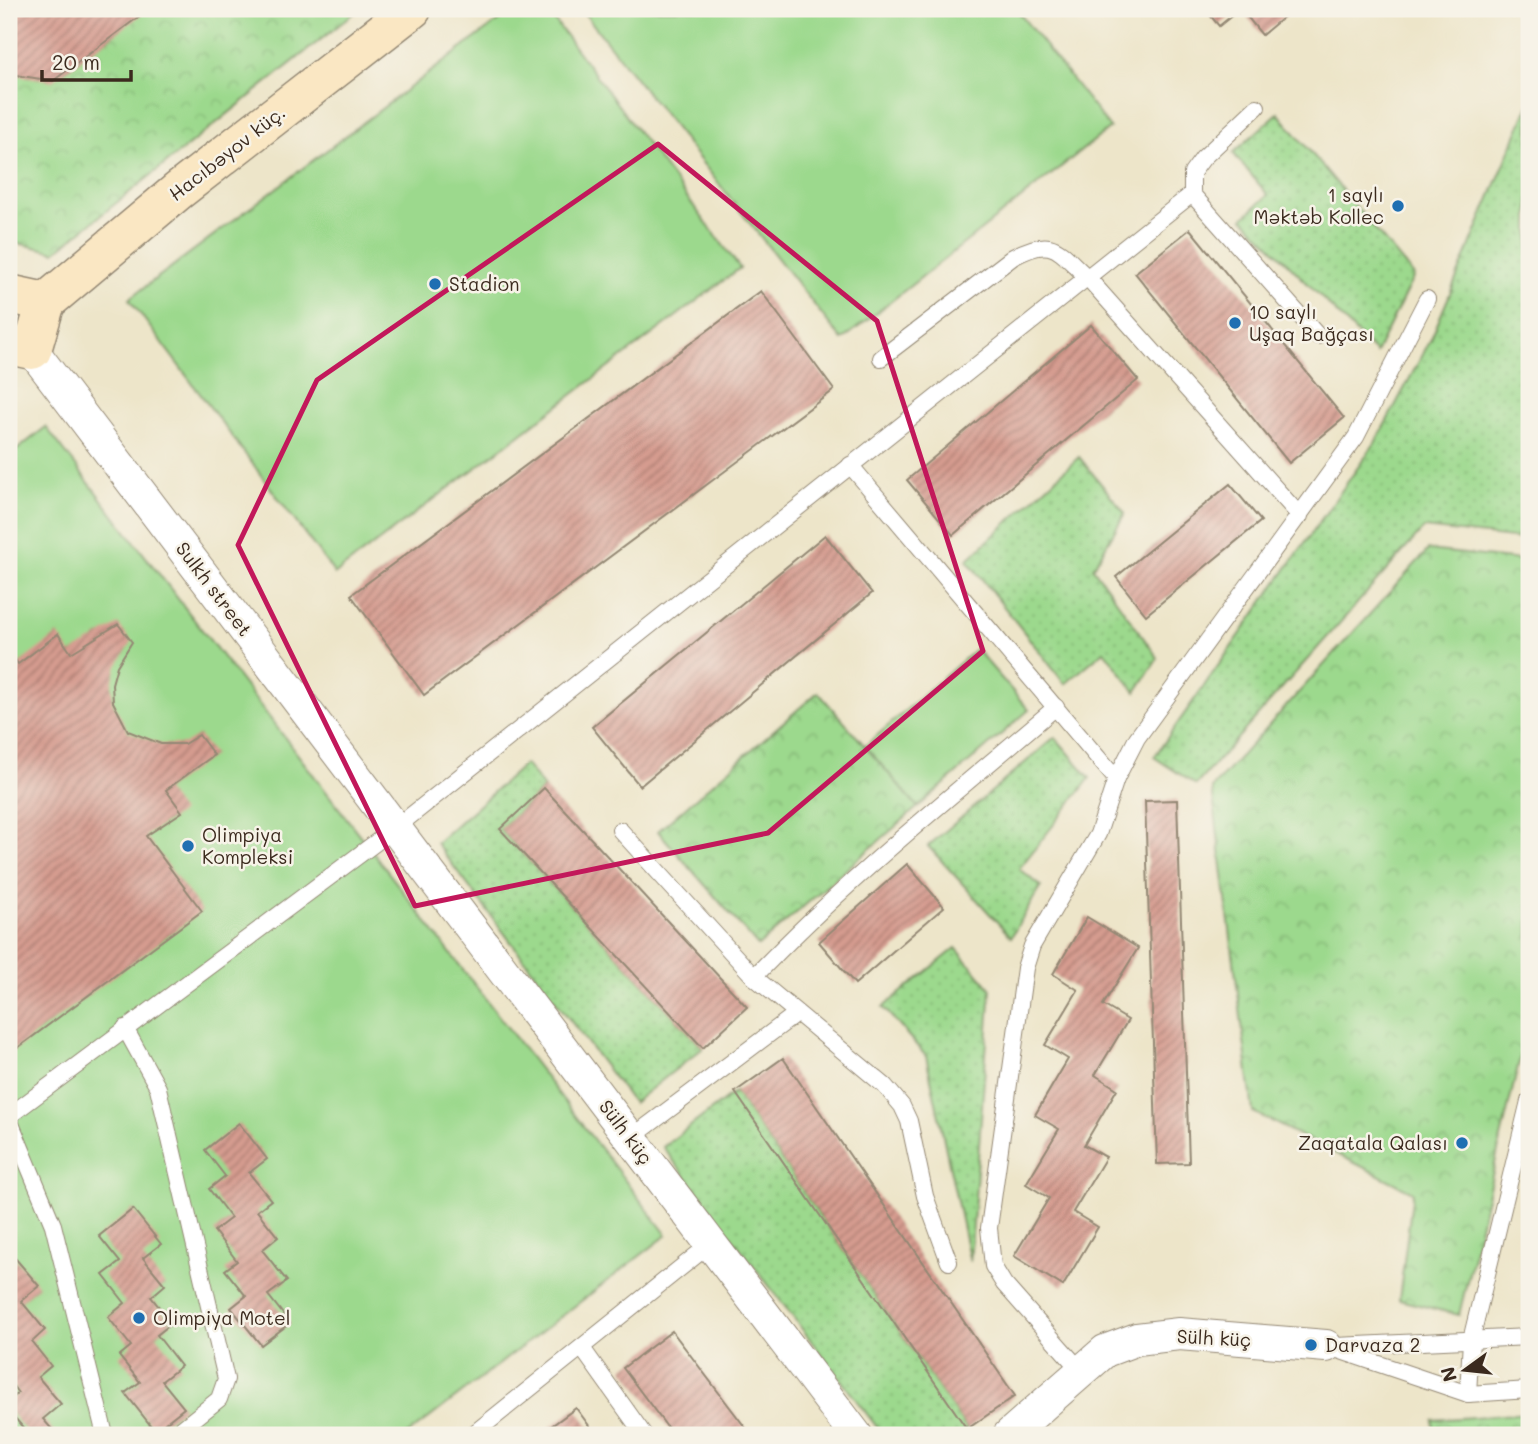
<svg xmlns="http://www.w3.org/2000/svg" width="1538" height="1444" font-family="Mali,sans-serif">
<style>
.grass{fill:url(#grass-dots);stroke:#6c8256;stroke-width:2}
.park{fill:url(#park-crowns);stroke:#6c8256;stroke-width:2}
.pitch{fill:#9cd98d;stroke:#6c8256;stroke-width:2}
.building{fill:url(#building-hatch)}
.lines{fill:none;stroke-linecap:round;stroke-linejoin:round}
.lane-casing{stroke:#948874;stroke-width:18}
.street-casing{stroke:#948874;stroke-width:34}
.secondary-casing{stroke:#948874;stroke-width:41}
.lane{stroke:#fff;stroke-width:16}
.street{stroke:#fff;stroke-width:32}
.secondary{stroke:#fae7c3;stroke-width:38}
.marked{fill:none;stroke:#c2185b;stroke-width:5;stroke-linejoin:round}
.poi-dot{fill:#1f6fb2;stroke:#f7f3e8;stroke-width:2.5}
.labels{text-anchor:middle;stroke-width:5;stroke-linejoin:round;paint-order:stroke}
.street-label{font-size:19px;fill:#3b2a1e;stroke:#f7f3e8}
.poi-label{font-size:19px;fill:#3b2a1e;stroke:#f7f3e8;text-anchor:start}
</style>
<defs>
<pattern id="grass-dots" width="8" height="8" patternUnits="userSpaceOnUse" patternTransform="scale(1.75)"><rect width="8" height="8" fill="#9cd98d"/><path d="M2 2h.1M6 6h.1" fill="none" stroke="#87ba79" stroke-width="1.8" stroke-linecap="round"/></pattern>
<pattern id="park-crowns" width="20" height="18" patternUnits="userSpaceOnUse" patternTransform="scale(1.75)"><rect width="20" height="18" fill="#9cd98d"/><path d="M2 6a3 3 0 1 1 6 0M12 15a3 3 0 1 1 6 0" fill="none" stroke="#87ba79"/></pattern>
<pattern id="building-hatch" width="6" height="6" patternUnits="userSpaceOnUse" patternTransform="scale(1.75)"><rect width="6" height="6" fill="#d59b8f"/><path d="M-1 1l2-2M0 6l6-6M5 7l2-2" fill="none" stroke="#ae7f74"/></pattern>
</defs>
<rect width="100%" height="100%" fill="#f7f3e8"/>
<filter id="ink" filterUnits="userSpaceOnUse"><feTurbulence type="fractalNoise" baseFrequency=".0143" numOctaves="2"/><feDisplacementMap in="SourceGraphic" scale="14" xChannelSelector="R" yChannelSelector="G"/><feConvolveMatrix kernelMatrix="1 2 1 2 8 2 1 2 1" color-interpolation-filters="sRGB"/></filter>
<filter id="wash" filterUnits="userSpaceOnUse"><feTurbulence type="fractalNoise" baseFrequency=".00686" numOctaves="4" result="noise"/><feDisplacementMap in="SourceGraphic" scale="28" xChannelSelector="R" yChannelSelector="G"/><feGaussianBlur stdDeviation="1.57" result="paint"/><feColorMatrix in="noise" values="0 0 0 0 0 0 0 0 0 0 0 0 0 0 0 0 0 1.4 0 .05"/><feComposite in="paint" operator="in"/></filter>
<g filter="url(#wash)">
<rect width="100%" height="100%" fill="#ede5c9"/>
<g class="grass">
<polygon points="1529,105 1529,540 1424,528 1196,785 1154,757 1375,443 1431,339"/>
<polygon points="1278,113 1414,276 1376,353 1243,218 1268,195 1233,153"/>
<polygon points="1079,457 1125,513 1093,568 1158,658 1136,692 1104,651 1065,684 967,560"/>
<polygon points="1055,737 1090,778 1019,869 1041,886 1011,937 928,846"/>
<polygon points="525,764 544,788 500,829 703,1048 633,1103 436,843"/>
<polygon points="956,948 991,989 970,1262 926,1056 883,1007"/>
<polygon points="735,1092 967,1429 958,1435 883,1435 663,1147"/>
</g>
<g class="park">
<polygon points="9,9 359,9 55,252 9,241"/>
<polygon points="1428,550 1529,561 1529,1020 1459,1315 1399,1300 1413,1192 1253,1112 1212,788"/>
<polygon points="818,692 918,807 758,946 658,831"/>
<polygon points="1529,1413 1529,1435 1434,1435 1433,1420"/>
</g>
<g class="pitch">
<polygon points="514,9 546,9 740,268 335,574 129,299"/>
<polygon points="581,9 1016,9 1110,128 842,340"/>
<polygon points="46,427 667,1235 407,1435 274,1435 272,1433 268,1435 9,1435 9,456"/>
<polygon points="976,649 1029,710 918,807 865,746"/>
</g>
<g id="blocks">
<g class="building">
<polygon points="9,9 149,9 53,81 9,74"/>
<polygon points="1205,9 1240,9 1219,26"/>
<polygon points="1241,9 1293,9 1262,35"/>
<polygon points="1190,229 1344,418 1289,463 1135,273"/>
<polygon points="761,291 834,390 424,695 351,595"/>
<polygon points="1091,325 1138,380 953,535 907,480"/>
<polygon points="1230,484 1261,521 1146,615 1116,577"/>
<polygon points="825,535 872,593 640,786 592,727"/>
<polygon points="118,624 132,642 117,666 112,684 113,702 128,731 161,744 184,744 199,735 214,755 166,790 182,812 146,836 202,911 12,1052 9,1048 9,651 18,664 58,634 71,653"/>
<polygon points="544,788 747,1007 703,1048 500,829"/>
<polygon points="1177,800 1189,1163 1157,1164 1145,801"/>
<polygon points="907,864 944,907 855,984 819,942"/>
<polygon points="1087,917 1138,948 1103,1005 1128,1020 1095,1075 1117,1089 1084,1145 1106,1157 1073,1212 1098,1227 1063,1286 1014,1256 1049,1198 1026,1184 1059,1129 1035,1115 1068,1059 1045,1045 1078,990 1053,974"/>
<polygon points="783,1058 1015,1396 967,1429 735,1092"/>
<polygon points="239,1123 267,1159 249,1173 271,1200 257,1211 278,1237 262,1250 287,1281 268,1295 290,1323 261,1345 231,1308 246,1296 225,1270 237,1261 214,1231 231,1218 209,1189 225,1176 205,1150"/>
<polygon points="133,1209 161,1244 143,1258 165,1285 151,1297 172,1323 157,1335 181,1366 162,1381 184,1408 155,1431 125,1393 140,1382 119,1356 131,1346 108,1317 125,1303 103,1275 120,1262 99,1236"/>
<polygon points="9,1251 39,1286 21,1301 45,1330 32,1342 51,1366 38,1377 61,1404 43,1419 57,1435 19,1435 25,1430 9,1411 9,1401 18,1393 9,1381"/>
<polygon points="672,1331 751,1435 673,1435 623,1368"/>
<polygon points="576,1408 596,1435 539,1435"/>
</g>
</g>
</g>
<g filter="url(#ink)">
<use href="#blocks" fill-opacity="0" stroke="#948874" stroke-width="2"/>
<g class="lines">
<g class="lane-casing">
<g id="lane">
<polyline points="1257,107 1203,158 1192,173 1192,194 1318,336"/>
<path d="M881 358 1013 257C1054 235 1057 250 1087 277L1300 516"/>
<polyline points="850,465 1116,779"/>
<polyline points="620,830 754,977 885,1086 902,1106 909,1121 925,1196 949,1262"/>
<path d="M754 977C847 879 953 795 1056 707"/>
<polyline points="125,1028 158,1088 226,1379 219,1399 174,1435"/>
<polyline points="9,1116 394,829 1192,194"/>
<polyline points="9,1119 53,1225 105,1435"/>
<polyline points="631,1138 796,1014"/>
<polyline points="1326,1346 1468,1394 1529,1390"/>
<polyline points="1336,1346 1529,1337"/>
<polyline points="582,1348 644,1435"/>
<polyline points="1081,1371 1004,1284 993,1266 989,1228 1025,968 1032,946 1098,834 1116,779 1137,738 1356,437 1427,299"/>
<polyline points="1468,1394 1471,1340 1529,1101"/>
<polyline points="472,1435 709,1245"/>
</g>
</g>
<g class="street-casing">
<g id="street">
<polyline points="32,350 856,1435"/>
<polyline points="1009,1435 1105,1351 1137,1339 1179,1334 1326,1346"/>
</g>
</g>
<g class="secondary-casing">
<g id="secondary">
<polyline points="9,294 46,302"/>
<polyline points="46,302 178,191 412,9"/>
<polyline points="9,345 32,350 46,302"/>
</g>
</g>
<use href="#lane" class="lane"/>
<use href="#street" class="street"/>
<use href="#secondary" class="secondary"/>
</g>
</g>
<path class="marked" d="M658 144 877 321 983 651 768 833 415 906 238 545 317 380Z"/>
<g class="poi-dot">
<circle cx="1398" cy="206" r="7"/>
<circle cx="435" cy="284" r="7"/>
<circle cx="1235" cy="323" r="7"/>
<circle cx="188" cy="846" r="7"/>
<circle cx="1462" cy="1143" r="7"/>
<circle cx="139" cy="1318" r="7"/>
<circle cx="1311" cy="1345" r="7"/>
</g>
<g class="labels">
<g class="street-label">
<text transform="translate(227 153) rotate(-38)" y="7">Hacıbəyov küç.</text>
<text transform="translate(214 589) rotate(53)" y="7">Sulkh street</text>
<text transform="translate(626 1132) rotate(53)" y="7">Sülh küç</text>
<text transform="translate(1214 1338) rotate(3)" y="7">Sülh küç</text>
</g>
<g class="poi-label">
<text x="1384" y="202" text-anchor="end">1 saylı<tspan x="1384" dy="22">Məktəb Kollec</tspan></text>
<text x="449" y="291">Stadion</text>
<text x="1249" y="319">10 saylı<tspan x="1249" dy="22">Uşaq Bağçası</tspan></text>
<text x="202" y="842">Olimpiya<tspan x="202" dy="22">Kompleksi</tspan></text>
<text x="1448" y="1150" text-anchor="end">Zaqatala Qalası</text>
<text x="153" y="1325">Olimpiya Motel</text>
<text x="1325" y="1352">Darvaza 2</text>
</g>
</g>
<rect width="1538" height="1444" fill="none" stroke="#f7f3e8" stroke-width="35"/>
<g transform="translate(1465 1370) rotate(255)" stroke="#f7f3e8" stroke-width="5" paint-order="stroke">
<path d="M0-5L12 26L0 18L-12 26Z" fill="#3b2a1e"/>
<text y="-10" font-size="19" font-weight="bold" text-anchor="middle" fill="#3b2a1e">N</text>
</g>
<path d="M42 70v10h89v-10" fill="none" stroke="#3b2a1e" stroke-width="3.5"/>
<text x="52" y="70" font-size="21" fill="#3b2a1e" stroke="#f7f3e8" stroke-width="5" paint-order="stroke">20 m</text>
</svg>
